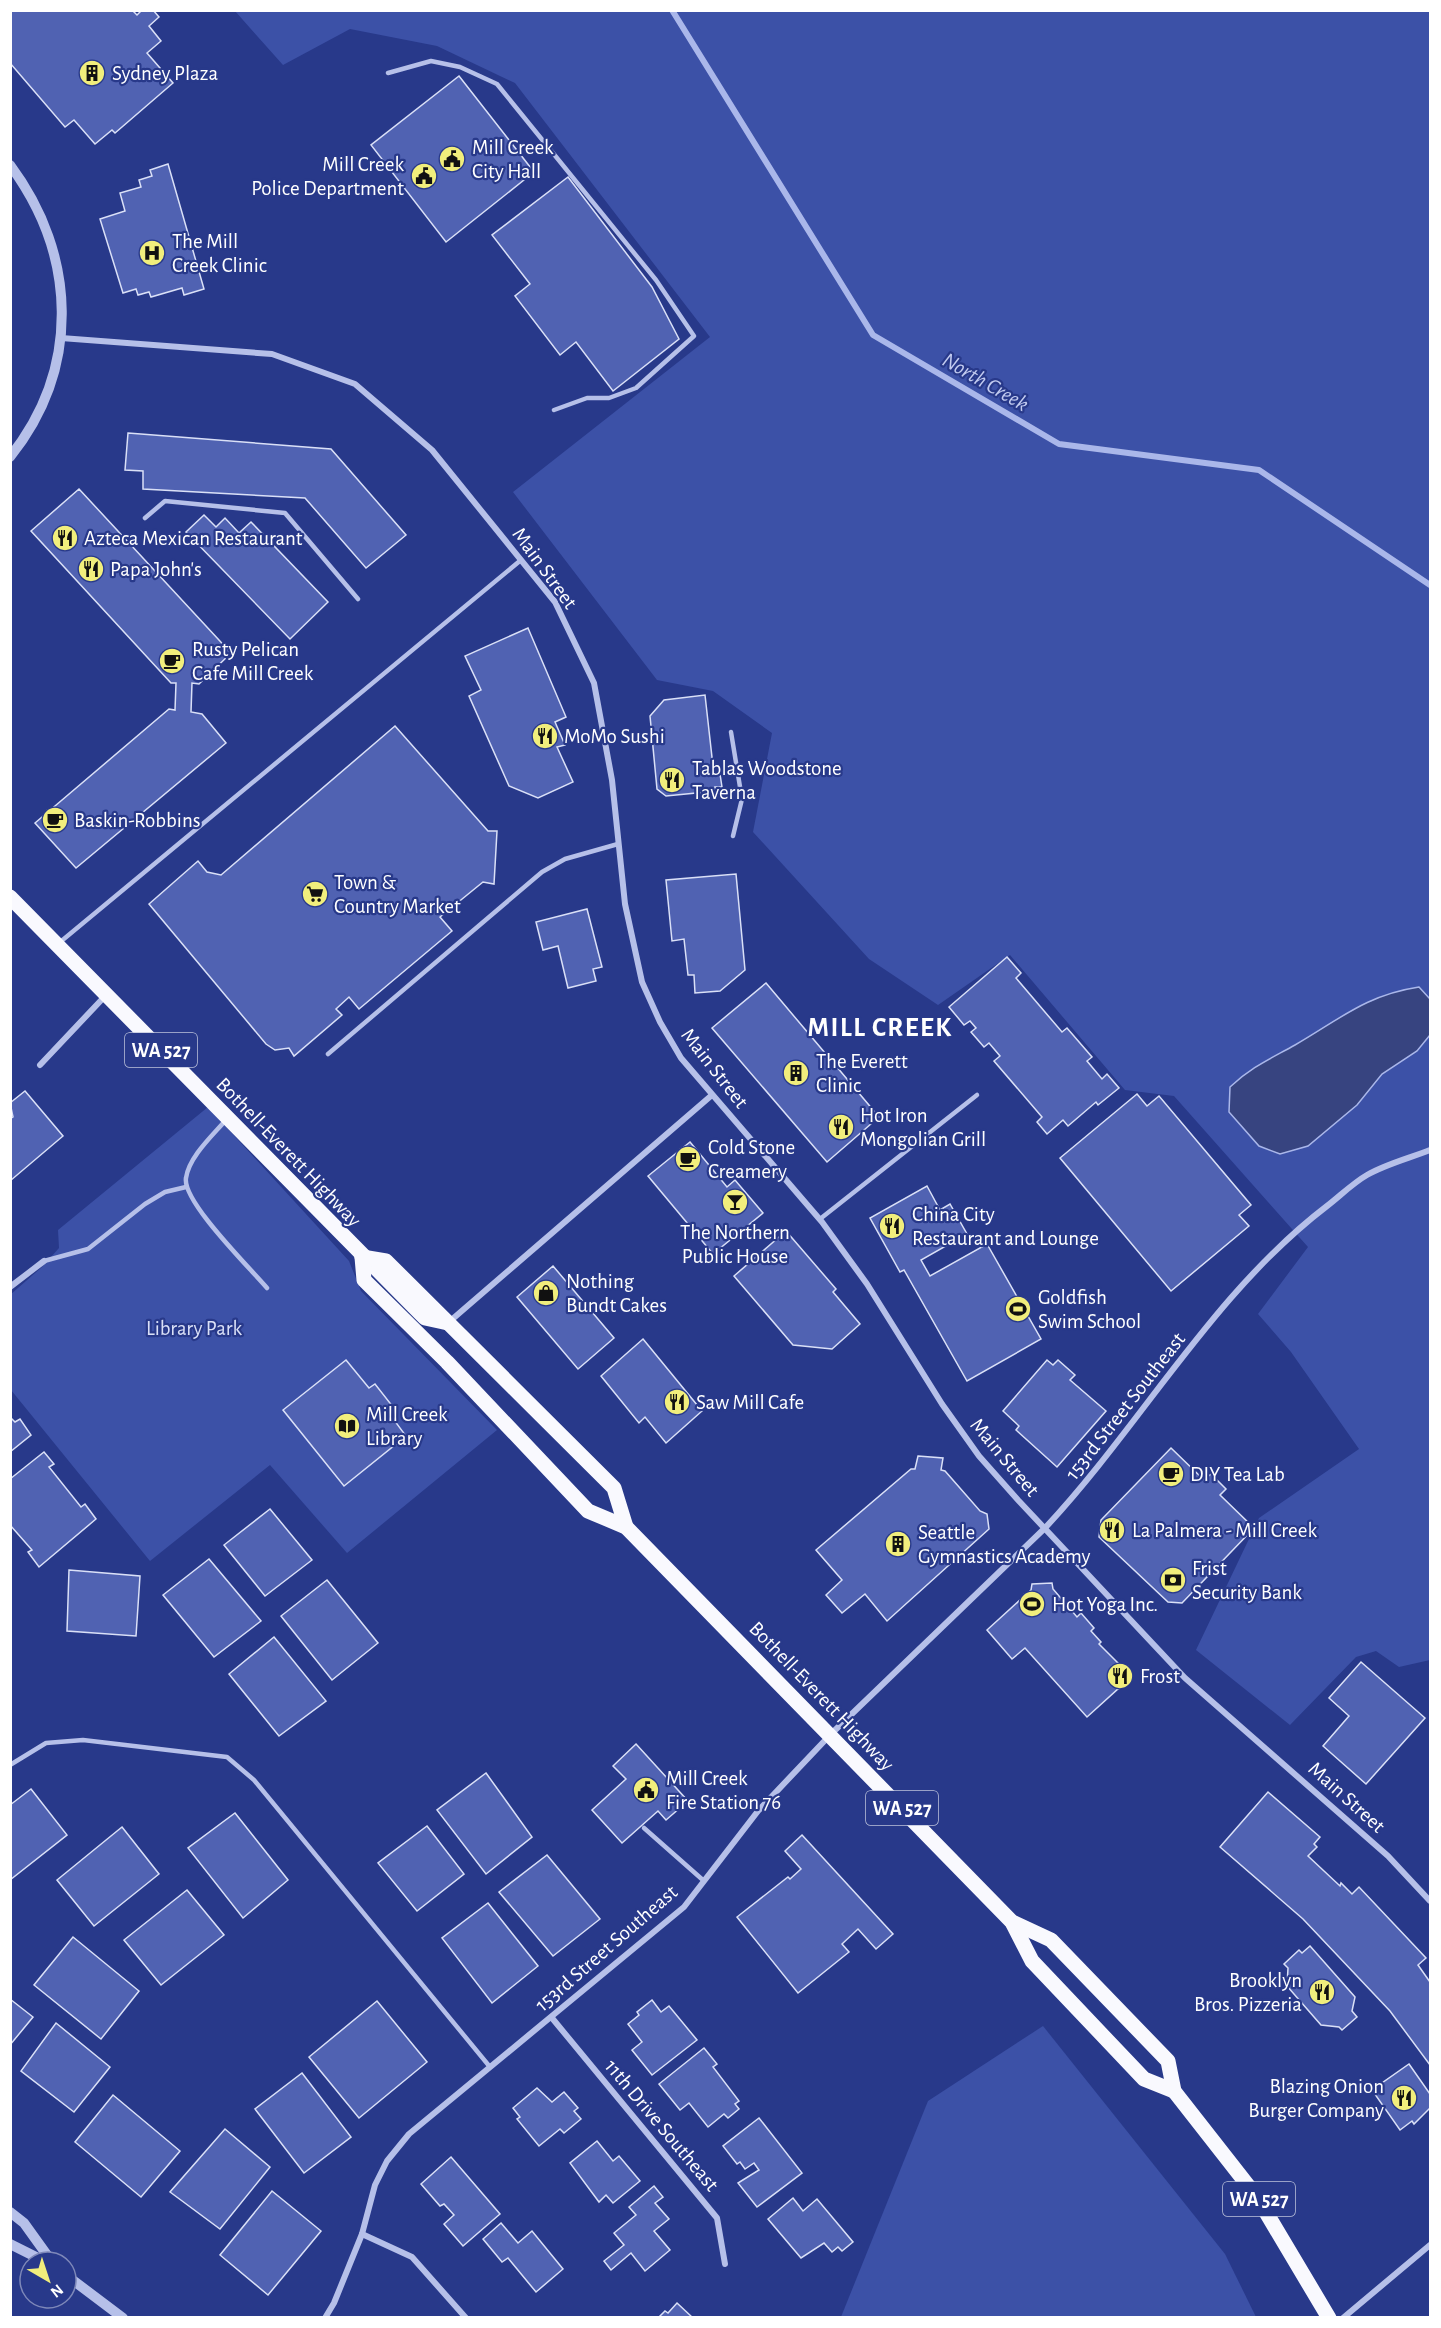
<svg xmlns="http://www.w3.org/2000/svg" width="1441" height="2328" font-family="'Alegreya Sans',sans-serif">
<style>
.green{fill:#3c51a7}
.water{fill:#374480;stroke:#aab7ea;stroke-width:1.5}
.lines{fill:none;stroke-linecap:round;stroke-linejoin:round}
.stream{stroke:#aab7ea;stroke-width:6}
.building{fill:#5062b2;stroke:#dae0f7;stroke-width:1.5}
.service{stroke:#b6c0e9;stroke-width:4.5}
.minor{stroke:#b6c0e9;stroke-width:6}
.tertiary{stroke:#b6c0e9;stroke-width:10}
.primary{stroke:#f9f9fe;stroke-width:15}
.labels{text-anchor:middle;stroke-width:4.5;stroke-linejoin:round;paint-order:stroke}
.shield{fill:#28398a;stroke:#bec4dc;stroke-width:1.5}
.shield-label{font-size:20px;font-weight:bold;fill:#fff}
.poi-label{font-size:21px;fill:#fff;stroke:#28398a;text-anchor:start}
.street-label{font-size:21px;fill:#fff;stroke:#28398a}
.park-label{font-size:21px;fill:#dae0f7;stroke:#28398a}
.water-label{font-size:22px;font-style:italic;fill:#c2cbf0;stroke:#28398a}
.district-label{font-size:27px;font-weight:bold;letter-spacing:1.5px;fill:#fff;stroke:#28398a}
</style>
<rect width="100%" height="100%" fill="#28398a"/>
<g class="green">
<polygon points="235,11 1430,11 1430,1660 1399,1667 1376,1651 1356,1657 1290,1725 1196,1650 1259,1518 1359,1449 1291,1352 1258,1314 1308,1247 1174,1096 1125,1090 1010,955 938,1005 869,959 753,832 772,733 713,691 657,680 513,492 710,337 515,83 437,46 350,29 283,65"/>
<polygon points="208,1107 349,1261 361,1291 497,1430 347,1553 270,1465 150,1561 11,1390 10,1295 42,1267 59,1248 58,1230"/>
<polygon points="1043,2026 1225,2254 1256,2317 841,2317 928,2101"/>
</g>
<path class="water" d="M1419 987 1430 999V1035L1417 1051 1382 1074 1357 1105 1308 1146 1280 1154 1259 1146 1229 1112 1230 1087C1251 1067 1270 1059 1295 1045 1340 1019 1366 995 1419 987Z"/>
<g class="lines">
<polyline class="stream" points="672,10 873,335 1059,444 1259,470 1430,585"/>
</g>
<g class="building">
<polygon points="10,10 132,10 137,15 142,10 153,10 159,17 149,26 161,41 147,53 173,83 115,133 112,130 95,144 74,120 65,127 10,63"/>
<polygon points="459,76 534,172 446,242 371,145"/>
<polygon points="168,164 204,289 184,295 182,288 151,297 149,292 138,295 136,289 123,293 100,219 125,211 120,193 141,187 139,180 152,176 150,170"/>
<polygon points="568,177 652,287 679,339 613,391 576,342 560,355 515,296 530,284 492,235"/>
<polygon points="128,433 331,449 406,535 366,568 305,498 143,489 143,471 125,470"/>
<polygon points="79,489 231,653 199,684 192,683 191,712 202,714 226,743 76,868 35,823 169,709 175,710 176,683 171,683 31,531"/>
<polygon points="204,515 216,527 225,518 239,533 251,522 328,602 290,639 186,532"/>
<polygon points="528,628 566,717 555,722 565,745 557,747 573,782 538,798 509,786 469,696 481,690 465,656"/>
<polygon points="705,695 714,775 720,774 722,787 715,787 716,791 666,796 657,789 650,716 664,700"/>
<polygon points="395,726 488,831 497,831 494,884 483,882 440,917 452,931 359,1009 349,997 336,1009 342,1015 294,1056 289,1048 275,1050 266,1044 149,904 198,861 207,872 221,875"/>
<polygon points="736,874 745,970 720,991 695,993 694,975 688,975 684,939 672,941 666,880"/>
<polygon points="587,909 602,967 593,969 596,981 568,988 558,946 543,950 536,922"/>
<polygon points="1007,957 1021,973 1016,978 1062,1032 1067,1028 1092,1057 1087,1061 1102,1079 1107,1074 1119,1088 1098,1105 1096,1102 1068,1126 1063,1120 1047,1134 1037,1122 1042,1117 994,1061 1000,1056 989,1043 984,1047 971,1032 976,1028 970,1021 964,1025 949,1007"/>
<polygon points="766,983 879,1117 827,1162 712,1028"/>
<polygon points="25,1091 63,1136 10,1181 10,1119 13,1117 10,1103"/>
<polygon points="1137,1094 1147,1106 1159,1096 1251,1205 1239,1215 1249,1226 1171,1291 1060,1158"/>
<polygon points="690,1142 727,1187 735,1180 763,1213 713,1254 648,1176"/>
<polygon points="927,1186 940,1210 950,1204 967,1234 921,1260 930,1276 987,1244 1041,1339 967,1381 904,1270 900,1272 870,1218"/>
<polygon points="786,1231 836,1289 833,1292 860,1324 832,1349 793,1345 734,1276"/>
<polygon points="553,1266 614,1338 578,1369 517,1297"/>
<polygon points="643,1339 702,1411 666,1443 645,1417 639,1423 601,1376"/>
<polygon points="346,1360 369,1388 375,1384 397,1412 391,1416 406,1436 344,1486 283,1410"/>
<polygon points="1047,1360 1053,1365 1058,1360 1075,1375 1070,1380 1106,1411 1057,1467 1016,1430 1019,1426 1003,1411"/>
<polygon points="10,1417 15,1422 20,1419 31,1435 10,1452"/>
<polygon points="1171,1448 1204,1480 1211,1474 1226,1489 1220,1495 1254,1528 1182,1603 1168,1602 1099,1537 1101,1520"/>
<polygon points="44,1452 54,1464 49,1467 81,1507 85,1504 96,1519 39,1567 28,1552 32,1550 10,1525 10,1479"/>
<polygon points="918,1456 943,1458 941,1470 945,1471 980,1511 987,1514 989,1529 887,1621 865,1594 842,1613 826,1595 842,1580 816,1550 911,1469 915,1469"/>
<polygon points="270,1509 312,1560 265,1596 224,1545"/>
<polygon points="209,1559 261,1621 214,1657 163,1595"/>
<polygon points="69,1570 140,1576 136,1636 67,1631"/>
<polygon points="327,1580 378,1643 332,1680 281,1616"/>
<polygon points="1052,1583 1053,1589 1077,1617 1081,1613 1094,1628 1091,1631 1101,1642 1099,1644 1129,1674 1128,1684 1118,1689 1087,1717 1025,1648 1012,1659 987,1630 1031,1590 1032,1584"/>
<polygon points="274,1637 326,1701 279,1736 229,1674"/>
<polygon points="1361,1662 1425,1718 1366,1784 1323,1746 1349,1716 1329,1698"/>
<polygon points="636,1744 688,1801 666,1820 658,1811 622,1843 592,1810 626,1779 613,1766"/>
<polygon points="486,1773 532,1837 486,1874 437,1810"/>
<polygon points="31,1789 67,1835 10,1880 10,1805"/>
<polygon points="1268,1792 1320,1837 1314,1844 1317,1847 1308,1856 1340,1886 1341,1883 1352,1894 1359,1887 1426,1958 1418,1965 1430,1982 1430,2065 1390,2011 1303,1919 1220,1847"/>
<polygon points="235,1813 288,1880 243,1918 188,1848"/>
<polygon points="427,1826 464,1874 417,1911 378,1863"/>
<polygon points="122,1827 159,1874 94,1926 57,1880"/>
<polygon points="802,1835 893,1934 876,1949 858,1929 842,1944 849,1952 798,1993 737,1917 788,1877 790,1879 801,1869 785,1851"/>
<polygon points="547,1855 600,1919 553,1956 499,1892"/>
<polygon points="187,1890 224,1935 161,1985 124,1940"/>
<polygon points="488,1903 538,1966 492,2003 442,1938"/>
<polygon points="73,1937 139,1991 101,2039 34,1985"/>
<polygon points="1310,1946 1355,1997 1352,2011 1357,2017 1342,2030 1339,2027 1321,2025 1287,1986 1288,1968 1284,1964 1299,1950 1302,1953"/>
<polygon points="10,1999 33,2017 10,2045"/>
<polygon points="652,2000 661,2012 669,2006 697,2040 652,2075 632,2050 642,2042 628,2024 639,2015 637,2012"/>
<polygon points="377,2001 427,2062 359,2118 309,2057"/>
<polygon points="56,2023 110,2067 74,2112 21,2071"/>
<polygon points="704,2048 717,2064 713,2067 739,2101 735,2104 739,2109 728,2118 724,2114 708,2127 689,2103 680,2110 659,2084"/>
<polygon points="1409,2064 1430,2094 1430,2108 1414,2124 1412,2121 1400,2130 1372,2090"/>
<polygon points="302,2073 351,2137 304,2173 255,2109"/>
<polygon points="537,2088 552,2102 564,2092 578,2108 574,2111 581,2119 564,2133 560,2129 539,2146 517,2119 520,2117 513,2108"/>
<polygon points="113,2095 180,2151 141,2197 75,2142"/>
<polygon points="759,2118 802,2173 757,2207 738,2183 759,2170 754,2163 745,2169 740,2162 737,2164 723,2146"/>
<polygon points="225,2129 270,2167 220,2229 170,2192"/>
<polygon points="597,2141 613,2161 619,2156 640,2181 613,2203 606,2195 599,2202 570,2163"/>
<polygon points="451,2157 500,2214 463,2246 444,2224 454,2215 444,2204 440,2206 421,2184"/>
<polygon points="654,2186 663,2197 655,2203 669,2219 654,2231 670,2250 645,2271 631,2253 611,2270 604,2261 624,2245 614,2233 636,2215 629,2207"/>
<polygon points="272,2191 321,2231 268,2295 220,2255"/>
<polygon points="793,2198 803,2211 817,2199 853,2242 842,2251 838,2247 832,2252 824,2243 801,2258 768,2219"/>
<polygon points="501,2223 518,2243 532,2231 563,2269 536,2292 508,2258 502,2262 483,2239"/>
<polygon points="677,2303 693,2318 658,2318 665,2311 668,2313"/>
</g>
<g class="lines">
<g class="service">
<polyline points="388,73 431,61 460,67 497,84 656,280 694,336 636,388 609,398 587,398 554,410"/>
<polyline points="145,518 165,501 285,513 358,599"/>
<polyline points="731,732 742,799 733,836"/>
<polyline points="59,943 521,560"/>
<polyline points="328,1054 542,872 565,859 618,844"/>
<path d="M225 1121C212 1136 189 1157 186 1178 182 1201 250 1268 267 1288"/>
<polyline points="820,1219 977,1095"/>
<polyline points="44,1261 88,1249 145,1204 165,1192 186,1187"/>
<polyline points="10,1765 46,1743 83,1740 227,1757 254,1780 490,2067"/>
<polyline points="644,1828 704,1881"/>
</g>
<g class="minor">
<polyline points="61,338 272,354 355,384 432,450 555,602 594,683 612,780 625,904 642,982 660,1022 681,1058 822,1222 867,1284 942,1404 979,1456 1018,1500 1185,1678 1388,1856 1430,1901"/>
<polyline points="40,1065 107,994"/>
<polyline points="10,1287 44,1261"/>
<polyline points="449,1322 712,1095"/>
<polyline points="552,2018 717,2218 725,2264"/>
<polyline points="362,2234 412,2257 466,2318"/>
<path d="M325 2318 334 2303 362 2234 375 2185 387 2161 409 2134 684 1907 758 1811 831 1734 1045 1528C1142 1424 1213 1293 1327 1206 1340 1196 1353 1183 1367 1175 1386 1164 1410 1158 1430 1150"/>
<polyline points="1343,2318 1430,2245"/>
</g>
<g class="tertiary">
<path d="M10 165C77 255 81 368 10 457"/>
<polyline points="10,2212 24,2223 52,2262"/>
<polyline points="10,2244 46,2262"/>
<polyline points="66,2275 123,2318"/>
</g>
<g class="primary">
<polyline points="10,897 420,1313 425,1318 448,1323"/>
<polyline points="362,1257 364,1280 447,1362 588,1511 626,1527 1012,1922 1032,1961 1144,2079 1174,2091"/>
<polyline points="362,1257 386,1261 614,1488 626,1527"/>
<polyline points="1012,1922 1051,1940 1168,2061 1174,2091 1257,2197 1329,2318"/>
</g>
</g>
<defs>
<g id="building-disc" transform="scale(1.35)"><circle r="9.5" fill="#f1ee7c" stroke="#28398a"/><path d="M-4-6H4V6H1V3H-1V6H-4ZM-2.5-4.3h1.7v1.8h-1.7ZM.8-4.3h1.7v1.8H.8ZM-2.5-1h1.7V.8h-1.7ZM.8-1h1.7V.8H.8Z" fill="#111"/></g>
<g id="civic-disc" transform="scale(1.35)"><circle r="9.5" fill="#f1ee7c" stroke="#28398a"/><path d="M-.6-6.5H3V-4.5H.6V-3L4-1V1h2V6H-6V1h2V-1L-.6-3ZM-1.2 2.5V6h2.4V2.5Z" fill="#111"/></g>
<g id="hospital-disc" transform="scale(1.35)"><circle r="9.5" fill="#f1ee7c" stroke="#28398a"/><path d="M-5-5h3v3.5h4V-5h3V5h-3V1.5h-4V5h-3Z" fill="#111"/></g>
<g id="restaurant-disc" transform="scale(1.35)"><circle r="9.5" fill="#f1ee7c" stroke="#28398a"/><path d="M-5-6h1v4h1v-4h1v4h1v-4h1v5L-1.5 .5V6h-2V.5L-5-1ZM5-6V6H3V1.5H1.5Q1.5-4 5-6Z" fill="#111"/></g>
<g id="cafe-disc" transform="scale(1.35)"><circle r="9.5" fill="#f1ee7c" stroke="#28398a"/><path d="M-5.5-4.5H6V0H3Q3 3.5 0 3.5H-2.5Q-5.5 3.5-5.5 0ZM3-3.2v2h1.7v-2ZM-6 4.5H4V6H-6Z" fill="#111"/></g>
<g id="supermarket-disc" transform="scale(1.35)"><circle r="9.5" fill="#f1ee7c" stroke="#28398a"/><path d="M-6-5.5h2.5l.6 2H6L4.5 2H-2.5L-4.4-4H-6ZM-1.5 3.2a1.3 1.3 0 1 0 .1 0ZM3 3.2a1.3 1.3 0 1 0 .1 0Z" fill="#111"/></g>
<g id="bar-disc" transform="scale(1.35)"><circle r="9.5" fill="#f1ee7c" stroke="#28398a"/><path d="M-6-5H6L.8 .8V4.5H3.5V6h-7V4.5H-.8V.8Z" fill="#111"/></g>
<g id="shop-disc" transform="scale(1.35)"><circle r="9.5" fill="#f1ee7c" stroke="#28398a"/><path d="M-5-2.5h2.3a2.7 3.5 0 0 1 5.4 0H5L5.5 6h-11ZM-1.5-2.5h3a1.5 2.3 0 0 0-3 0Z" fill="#111"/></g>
<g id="stadium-disc" transform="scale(1.35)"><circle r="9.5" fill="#f1ee7c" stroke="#28398a"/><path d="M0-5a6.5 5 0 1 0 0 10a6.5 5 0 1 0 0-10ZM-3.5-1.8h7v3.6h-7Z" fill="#111"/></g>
<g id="library-disc" transform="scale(1.35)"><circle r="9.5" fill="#f1ee7c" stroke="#28398a"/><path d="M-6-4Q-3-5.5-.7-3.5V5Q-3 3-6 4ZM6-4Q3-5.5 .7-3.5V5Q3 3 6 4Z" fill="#111"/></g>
<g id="bank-disc" transform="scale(1.35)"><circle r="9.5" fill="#f1ee7c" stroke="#28398a"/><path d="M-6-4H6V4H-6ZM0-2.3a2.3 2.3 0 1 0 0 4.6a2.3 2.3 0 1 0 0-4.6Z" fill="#111"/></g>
</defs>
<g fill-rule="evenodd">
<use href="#building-disc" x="92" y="73"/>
<use href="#civic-disc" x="452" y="159"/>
<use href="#civic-disc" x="424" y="176"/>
<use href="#hospital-disc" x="152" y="253"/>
<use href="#restaurant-disc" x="65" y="538"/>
<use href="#restaurant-disc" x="91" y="569"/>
<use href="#cafe-disc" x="172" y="661"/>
<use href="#restaurant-disc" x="545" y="736"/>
<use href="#restaurant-disc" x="672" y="780"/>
<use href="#cafe-disc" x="55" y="820"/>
<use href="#supermarket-disc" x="315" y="894"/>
<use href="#building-disc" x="796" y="1073"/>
<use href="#restaurant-disc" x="841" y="1127"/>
<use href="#cafe-disc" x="688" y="1159"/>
<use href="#bar-disc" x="735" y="1202"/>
<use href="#restaurant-disc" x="892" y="1226"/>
<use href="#shop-disc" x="546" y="1293"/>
<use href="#stadium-disc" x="1018" y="1309"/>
<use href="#restaurant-disc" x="677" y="1402"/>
<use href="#library-disc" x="347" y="1426"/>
<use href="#cafe-disc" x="1171" y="1474"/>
<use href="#restaurant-disc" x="1112" y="1530"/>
<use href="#building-disc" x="898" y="1544"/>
<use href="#bank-disc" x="1173" y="1580"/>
<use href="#stadium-disc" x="1032" y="1604"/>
<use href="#restaurant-disc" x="1120" y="1676"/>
<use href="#civic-disc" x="646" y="1790"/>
<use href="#restaurant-disc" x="1322" y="1992"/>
<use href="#restaurant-disc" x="1404" y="2098"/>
</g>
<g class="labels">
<g class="shield">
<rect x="125" y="1033" width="72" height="34" rx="4.5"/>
<rect x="866" y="1791" width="72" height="34" rx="4.5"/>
<rect x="1223" y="2182" width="72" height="34" rx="4.5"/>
</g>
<g class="shield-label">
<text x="161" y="1057">WA 527</text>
<text x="902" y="1815">WA 527</text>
<text x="1259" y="2206">WA 527</text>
</g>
<g class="poi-label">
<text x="112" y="80">Sydney Plaza</text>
<text x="472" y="154">Mill Creek<tspan x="472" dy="24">City Hall</tspan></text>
<text x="404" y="171" text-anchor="end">Mill Creek<tspan x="404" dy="24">Police Department</tspan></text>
<text x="172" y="248">The Mill<tspan x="172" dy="24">Creek Clinic</tspan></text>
<text x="84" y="545">Azteca Mexican Restaurant</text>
<text x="110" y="576">Papa John's</text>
<text x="192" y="656">Rusty Pelican<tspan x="192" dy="24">Cafe Mill Creek</tspan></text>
<text x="564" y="743">MoMo Sushi</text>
<text x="692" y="775">Tablas Woodstone<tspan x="692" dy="24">Taverna</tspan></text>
<text x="74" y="827">Baskin-Robbins</text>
<text x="334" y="889">Town &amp;<tspan x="334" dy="24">Country Market</tspan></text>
<text x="816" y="1068">The Everett<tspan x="816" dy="24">Clinic</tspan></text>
<text x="860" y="1122">Hot Iron<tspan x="860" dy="24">Mongolian Grill</tspan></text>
<text x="708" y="1154">Cold Stone<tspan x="708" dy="24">Creamery</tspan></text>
<text x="912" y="1221">China City<tspan x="912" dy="24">Restaurant and Lounge</tspan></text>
<text x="735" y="1239" text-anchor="middle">The Northern<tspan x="735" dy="24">Public House</tspan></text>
<text x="566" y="1288">Nothing<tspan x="566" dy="24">Bundt Cakes</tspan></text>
<text x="1038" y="1304">Goldfish<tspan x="1038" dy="24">Swim School</tspan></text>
<text x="696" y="1409">Saw Mill Cafe</text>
<text x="366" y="1421">Mill Creek<tspan x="366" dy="24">Library</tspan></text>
<text x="1190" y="1481">DIY Tea Lab</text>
<text x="1132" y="1537">La Palmera - Mill Creek</text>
<text x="918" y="1539">Seattle<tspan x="918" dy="24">Gymnastics Academy</tspan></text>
<text x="1192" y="1575">Frist<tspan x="1192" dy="24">Security Bank</tspan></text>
<text x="1052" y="1611">Hot Yoga Inc.</text>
<text x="1140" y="1683">Frost</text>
<text x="666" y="1785">Mill Creek<tspan x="666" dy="24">Fire Station 76</tspan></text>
<text x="1302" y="1987" text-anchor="end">Brooklyn<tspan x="1302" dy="24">Bros. Pizzeria</tspan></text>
<text x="1384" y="2093" text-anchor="end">Blazing Onion<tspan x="1384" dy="24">Burger Company</tspan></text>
</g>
<g class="street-label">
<text transform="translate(545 568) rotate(54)" y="7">Main Street</text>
<text transform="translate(715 1068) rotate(52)" y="7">Main Street</text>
<text transform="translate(289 1152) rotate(46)" y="7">Bothell-Everett Highway</text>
<text transform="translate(1125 1406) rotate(-52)" y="7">153rd Street Southeast</text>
<text transform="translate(1005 1457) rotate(50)" y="7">Main Street</text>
<text transform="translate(822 1696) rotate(46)" y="7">Bothell-Everett Highway</text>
<text transform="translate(1347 1797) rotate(42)" y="7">Main Street</text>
<text transform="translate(606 1948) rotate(-41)" y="7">153rd Street Southeast</text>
<text transform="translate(662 2125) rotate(50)" y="7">11th Drive Southeast</text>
</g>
<g class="park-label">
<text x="194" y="1335">Library Park</text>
</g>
<g class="water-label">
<text transform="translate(986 381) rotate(30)" y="8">North Creek</text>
</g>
<g class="district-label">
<text x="880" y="1036">MILL CREEK</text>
</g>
</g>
<rect width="1441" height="2328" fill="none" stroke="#ffffff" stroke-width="24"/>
<g transform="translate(48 2280) rotate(141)"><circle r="28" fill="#28398a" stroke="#7e88b9" stroke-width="1.5"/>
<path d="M0-4.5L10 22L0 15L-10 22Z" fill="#f1ee7c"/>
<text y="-9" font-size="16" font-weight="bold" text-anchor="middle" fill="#ffffff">N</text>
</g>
</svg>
